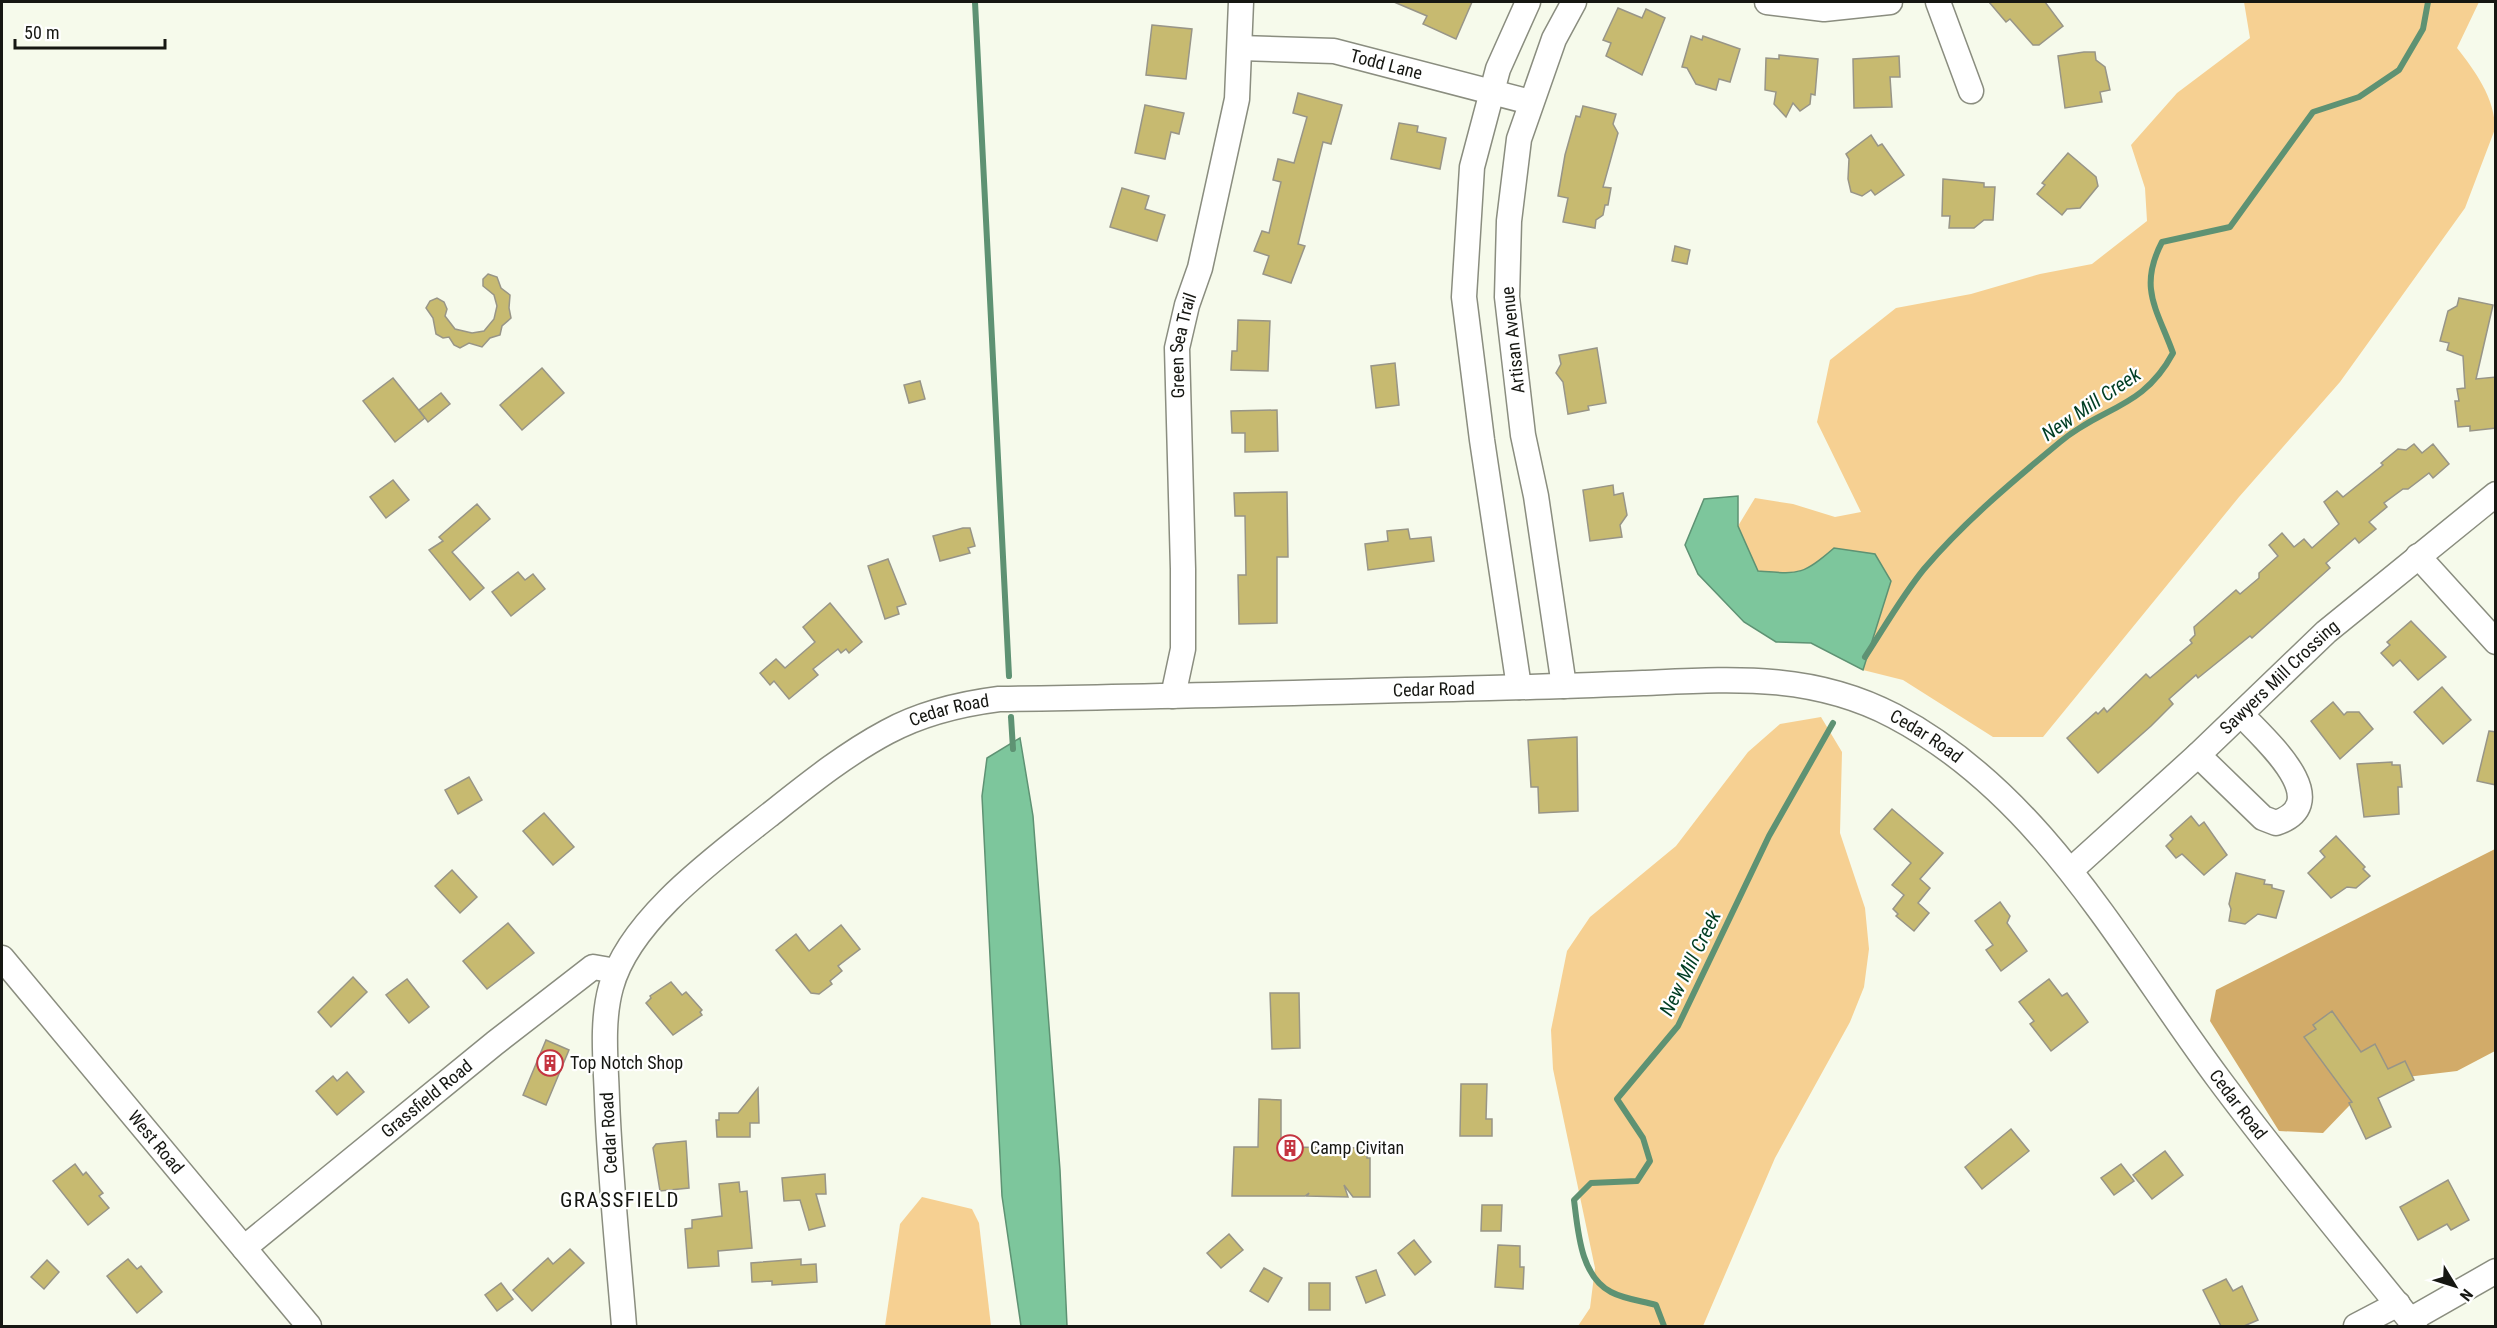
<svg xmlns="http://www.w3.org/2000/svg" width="2497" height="1328" font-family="'Roboto Condensed',sans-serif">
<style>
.green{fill:#f6d092}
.forest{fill:#d2ab69}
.water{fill:#7dc69c;stroke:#5e9273;stroke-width:1.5}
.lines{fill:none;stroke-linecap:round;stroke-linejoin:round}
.stream{stroke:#5e9273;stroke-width:6}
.building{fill:#c7ba70;stroke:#989587;stroke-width:1.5}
.minor-casing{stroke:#8a8d7f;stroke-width:27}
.minor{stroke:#fff;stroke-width:24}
.labels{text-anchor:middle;stroke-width:4.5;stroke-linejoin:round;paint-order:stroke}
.street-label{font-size:18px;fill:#161712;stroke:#fff}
.poi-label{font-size:18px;fill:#161712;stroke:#fff;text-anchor:start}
.water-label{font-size:20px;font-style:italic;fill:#003d23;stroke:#fff}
.quarter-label{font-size:21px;letter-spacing:1.5px;fill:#161712;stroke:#fff}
</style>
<rect width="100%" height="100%" fill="#f6faeb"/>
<g class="green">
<path d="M2244 2H2479L2457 48C2475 71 2495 98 2495 129L2465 208 2340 382 2239 497 2043 737H1993L1903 680 1863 670 1891 581 1834 548C1802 576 1799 574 1757 571L1738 526 1755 498 1793 504 1835 517 1861 512 1817 422 1830 360 1896 308 1971 294 2040 274 2092 264 2147 221 2145 188 2131 145 2177 93 2250 38Z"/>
<polygon points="1821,717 1842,752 1840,833 1865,908 1869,949 1864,987 1850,1022 1775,1158 1703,1326 1578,1326 1590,1308 1595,1268 1553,1069 1551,1030 1567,951 1590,917 1676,846 1748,752 1780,724"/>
<polygon points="922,1197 972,1209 979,1223 991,1326 885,1326 900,1224"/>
</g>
<polygon class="forest" points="2495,849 2495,1051 2457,1071 2373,1081 2323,1133 2279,1131 2210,1021 2216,990"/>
<g class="water">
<path d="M1738 496V526L1758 571C1799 574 1802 576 1834 548L1875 554 1891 581 1863 670 1811 643 1776 642 1744 622 1698 574 1685 545 1704 499Z"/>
<polygon points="1020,738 1033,816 1060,1170 1067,1326 1021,1326 1002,1196 982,796 987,758"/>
</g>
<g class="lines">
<g class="stream">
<polyline points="975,2 1009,676"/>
<path d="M1865 657C1884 628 1902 596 1924 569 1964 522 2013 481 2060 442 2103 406 2143 409 2173 353 2157 309 2138 288 2162 242L2230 227 2313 112 2359 97 2399 70 2423 29 2428 2"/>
<polyline points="1011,717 1013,749"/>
<path d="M1664 1326 1656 1305C1642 1301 1624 1299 1611 1292 1580 1276 1578 1230 1574 1200L1591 1183 1637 1181 1650 1161 1643 1138 1617 1099 1678 1026 1769 836 1833 723"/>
</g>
</g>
<g class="building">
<polygon points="1394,2 1472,2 1456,39 1423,24 1427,16"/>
<polygon points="1989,2 2045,2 2063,26 2039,45 2033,45 2010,19 2006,22"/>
<polygon points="1618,8 1642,18 1646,9 1665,18 1642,75 1606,56 1611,43 1603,40"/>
<polygon points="1152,25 1192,29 1186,79 1146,75"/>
<polygon points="1691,36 1702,40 1703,36 1740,49 1730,82 1719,79 1716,90 1696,84 1687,68 1682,67"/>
<polygon points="2084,52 2095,52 2096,60 2105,67 2110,90 2100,92 2102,102 2065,108 2058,56"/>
<polygon points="1779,55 1818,59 1815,95 1811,94 1810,104 1800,111 1793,103 1786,117 1774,104 1776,92 1765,90 1766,58 1779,59"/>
<polygon points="1899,56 1900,77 1890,77 1892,107 1854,108 1853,59"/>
<polygon points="1298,93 1342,105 1331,144 1323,142 1298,244 1305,246 1291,283 1263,274 1269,256 1254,251 1262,231 1269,233 1281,182 1273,180 1278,159 1294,163 1307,117 1293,113"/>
<polygon points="1145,105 1184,113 1179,134 1171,132 1165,159 1135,153"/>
<polygon points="1583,106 1616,114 1613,124 1618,133 1603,187 1611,188 1608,205 1605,205 1603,215 1596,220 1595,228 1563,222 1568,198 1558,196 1565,155 1576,116 1580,117"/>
<polygon points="1399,123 1418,126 1417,132 1446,138 1440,169 1391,159"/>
<polygon points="1871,135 1878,146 1882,144 1904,175 1875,195 1871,190 1862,196 1851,192 1848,179 1849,159 1846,154"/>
<polygon points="2068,153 2096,177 2098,186 2080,208 2067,209 2062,215 2037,194 2045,185 2042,183"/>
<polygon points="1943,179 1984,183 1984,187 1995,187 1993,220 1984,220 1974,228 1949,228 1950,216 1942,216"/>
<polygon points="1122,188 1149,196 1145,209 1165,215 1157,241 1110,227"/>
<polygon points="1675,246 1690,250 1687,264 1672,261"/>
<polygon points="488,274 497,277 501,288 510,295 509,308 511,318 502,326 500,335 490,338 482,347 469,343 460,348 454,345 449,337 443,338 436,334 433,318 426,308 430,301 437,298 444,302 447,309 445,316 455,329 472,333 484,331 494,319 497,306 494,295 483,286 483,279"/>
<polygon points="2459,298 2493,305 2476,379 2496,377 2496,428 2470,431 2470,426 2458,427 2455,401 2459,401 2457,389 2465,388 2463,356 2447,350 2449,343 2440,341 2448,311 2457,306"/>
<polygon points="1238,320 1270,321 1268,371 1231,370 1232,351 1237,351"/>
<polygon points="1597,348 1606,403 1588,406 1589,410 1568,414 1563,382 1556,373 1561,364 1559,355"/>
<polygon points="1395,363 1399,405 1376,408 1371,366"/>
<polygon points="542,368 564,393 522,430 500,405"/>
<polygon points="393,378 425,418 395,442 363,401"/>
<polygon points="920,381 925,399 909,403 904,385"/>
<polygon points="441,393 450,404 428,422 419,410"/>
<polygon points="1277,410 1278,451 1245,452 1245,433 1232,433 1231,411"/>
<polygon points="2414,444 2422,453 2433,444 2449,464 2433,478 2429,473 2408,489 2403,489 2384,503 2387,507 2369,522 2376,529 2359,543 2355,538 2326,563 2330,568 2252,638 2250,636 2198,678 2196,675 2169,699 2173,704 2151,726 2098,773 2067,738 2096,712 2098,714 2104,708 2107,712 2146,674 2150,678 2192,643 2190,640 2195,635 2194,627 2236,590 2240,594 2259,578 2259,573 2278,556 2269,545 2282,533 2294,547 2304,539 2312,548 2339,524 2324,502 2337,491 2343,497 2383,465 2381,463 2398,449 2406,450"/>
<polygon points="393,480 409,500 386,518 370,497"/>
<polygon points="1613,485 1614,495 1623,493 1627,515 1620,525 1622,537 1590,541 1583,490"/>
<polygon points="1287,492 1288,557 1277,557 1277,623 1239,624 1238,575 1246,575 1245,516 1235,516 1234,493"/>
<polygon points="477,504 490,519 452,552 484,588 470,600 429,550 443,541 439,537"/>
<polygon points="963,528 970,528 975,546 968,548 970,553 940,561 933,536"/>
<polygon points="1408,529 1410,539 1431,537 1434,561 1368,570 1365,544 1388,541 1387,531"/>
<polygon points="888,559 906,604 897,607 899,614 885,619 868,566"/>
<polygon points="518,572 525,580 533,574 545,589 511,616 492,592"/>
<polygon points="830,603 862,642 849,653 846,649 841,653 838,649 813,669 818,675 789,699 774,681 770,685 760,673 776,659 785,668 815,642 803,627"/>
<polygon points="2411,621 2446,657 2418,680 2400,660 2393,666 2381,653 2390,645 2387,642"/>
<polygon points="2442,687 2471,720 2443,744 2414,712"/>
<polygon points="2333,702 2344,715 2347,712 2359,712 2373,729 2340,759 2311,721"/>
<polygon points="2489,731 2496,732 2496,785 2477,781"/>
<polygon points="1577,737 1578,811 1539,813 1538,787 1531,787 1528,740"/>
<polygon points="2392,762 2392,765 2400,765 2402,787 2398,787 2399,814 2364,817 2357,764"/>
<polygon points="469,777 482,800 458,814 445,790"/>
<polygon points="1892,809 1943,853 1920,879 1930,888 1918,903 1929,913 1914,931 1896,916 1898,914 1893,909 1904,895 1892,885 1911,863 1874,829"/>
<polygon points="544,813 574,847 553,865 523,831"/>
<polygon points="2191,816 2199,826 2204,822 2227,855 2204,875 2182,854 2176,858 2166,846 2173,839 2170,835"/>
<polygon points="2336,836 2365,867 2363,869 2370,876 2356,888 2347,887 2331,898 2308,873 2325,857 2320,851"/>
<polygon points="452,870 477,897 460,913 435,886"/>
<polygon points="2236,873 2265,880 2264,884 2272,885 2272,888 2284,891 2276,918 2258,914 2245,924 2229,921 2231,909 2229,904"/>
<polygon points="2000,902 2010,916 2007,923 2027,951 2001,971 1986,950 1993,945 1975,921"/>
<polygon points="508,923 534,953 487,989 463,961"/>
<polygon points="841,925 860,949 838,966 842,971 830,981 832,984 819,994 811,993 776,950 796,934 809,951"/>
<polygon points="353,977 367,992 331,1027 318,1012"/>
<polygon points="407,979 429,1007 409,1023 386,995"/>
<polygon points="2049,979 2062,996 2067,993 2088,1022 2051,1051 2030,1024 2034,1021 2019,1002"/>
<polygon points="671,982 682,995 686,992 702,1010 700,1012 702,1015 673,1035 646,1003 651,998 650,996"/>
<polygon points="1270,993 1299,993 1300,1048 1272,1049"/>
<polygon points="2332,1011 2361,1052 2375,1044 2388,1069 2405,1061 2414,1080 2378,1098 2391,1127 2366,1139 2349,1103 2352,1102 2304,1037 2316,1029 2313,1025"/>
<polygon points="546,1040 569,1050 546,1105 523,1095"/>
<polygon points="347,1072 364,1092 337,1115 316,1091 333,1076 337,1081"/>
<polygon points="1461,1084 1487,1084 1486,1119 1492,1119 1492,1136 1460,1136"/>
<polygon points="758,1088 759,1123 750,1123 750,1137 717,1137 716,1120 719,1120 719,1113 738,1113"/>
<polygon points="1259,1099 1281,1100 1281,1147 1367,1148 1367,1158 1370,1158 1370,1197 1353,1197 1344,1185 1348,1197 1307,1196 1309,1193 1305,1196 1232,1196 1234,1147 1258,1147"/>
<polygon points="2011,1129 2029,1151 1982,1189 1965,1167"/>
<polygon points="686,1141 689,1188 660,1191 653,1148 656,1144"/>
<polygon points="2165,1151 2183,1175 2152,1199 2133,1175"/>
<polygon points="75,1164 83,1175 86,1172 103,1193 99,1196 109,1208 88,1225 53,1181"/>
<polygon points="2121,1164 2134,1181 2114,1195 2101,1178"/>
<polygon points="825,1174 826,1194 816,1194 825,1226 809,1230 800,1200 784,1201 782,1178"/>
<polygon points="2448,1180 2469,1220 2451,1230 2447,1224 2418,1240 2400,1207"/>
<polygon points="739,1182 740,1192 747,1191 752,1248 718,1251 719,1266 688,1268 685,1229 692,1228 692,1220 722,1216 719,1184"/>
<polygon points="1482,1205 1502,1205 1501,1231 1481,1231"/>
<polygon points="1229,1234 1243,1250 1221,1268 1207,1253"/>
<polygon points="1414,1240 1431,1262 1415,1275 1398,1253"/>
<polygon points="1498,1245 1520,1246 1520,1267 1524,1267 1523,1289 1495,1287"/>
<polygon points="570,1249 584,1263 532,1311 513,1290 548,1258 553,1264"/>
<polygon points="128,1259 137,1269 141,1266 162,1292 137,1313 107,1276"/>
<polygon points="801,1259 801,1265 816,1264 817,1282 772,1285 772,1281 752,1282 751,1263"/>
<polygon points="47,1260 59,1272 44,1289 31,1277"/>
<polygon points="1264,1268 1282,1278 1268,1302 1250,1291"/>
<polygon points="1376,1270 1385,1295 1366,1303 1356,1277"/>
<polygon points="2226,1279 2233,1291 2242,1286 2258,1320 2244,1326 2221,1326 2203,1290"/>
<polygon points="501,1283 513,1299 497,1311 485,1295"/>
<rect x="1309" y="1283" width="21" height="27"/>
</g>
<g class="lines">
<g class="minor-casing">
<g id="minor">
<polyline points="1767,2 1824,9 1890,2"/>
<polyline points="1938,2 1971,91"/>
<path id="s1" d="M1240 48 1334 51 1530 102"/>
<polyline points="2418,556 2496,642"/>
<polyline points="1564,686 1536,496 1523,435 1507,297 1509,221 1519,139 1554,39 1574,2"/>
<polyline points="1519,687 1482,440 1464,297 1472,167 1498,69 1528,2"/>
<path id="s2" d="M1173 696 1183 649V569L1177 348 1187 305 1200 268 1237 99 1241 2"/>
<path d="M2198 755 2263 818 2276 823C2338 802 2262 737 2241 714"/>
<path id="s3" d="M2071 870 2198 755 2326 632 2496 494"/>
<path id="s4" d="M2 958 309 1326"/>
<path id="s5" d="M244 1248 495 1043 593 967 616 971"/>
<polyline points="2410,1320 2496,1271"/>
<path id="s6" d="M624 1326C618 1251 610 1176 607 1100 606 1063 601 1023 611 987 629 920 715 858 768 816 806 786 844 755 887 732 922 713 960 704 999 699 1162 697 1326 692 1489 688 1540 687 1592 685 1643 683 1733 679 1812 673 1894 716 2042 794 2122 949 2218 1078 2281 1163 2349 1244 2415 1326"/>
<polyline points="2356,1326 2398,1304"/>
</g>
</g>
<use href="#minor" class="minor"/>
</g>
<defs>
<g id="building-ring" transform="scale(1.35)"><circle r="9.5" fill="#fff" stroke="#c43440" stroke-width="1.5"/><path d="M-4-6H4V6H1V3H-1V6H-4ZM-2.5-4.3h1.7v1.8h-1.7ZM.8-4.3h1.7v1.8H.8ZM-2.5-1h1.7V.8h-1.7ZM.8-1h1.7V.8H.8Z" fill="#c43440"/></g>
</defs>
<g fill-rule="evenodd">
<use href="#building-ring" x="550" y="1063"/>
<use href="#building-ring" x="1290" y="1148"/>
</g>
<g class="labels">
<g class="street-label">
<text dy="6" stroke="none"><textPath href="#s1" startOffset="148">Todd Lane</textPath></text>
<text transform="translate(1513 340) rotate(-96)" y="6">Artisan Avenue</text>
<text dy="6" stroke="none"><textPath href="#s2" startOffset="352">Green Sea Trail</textPath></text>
<text dy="6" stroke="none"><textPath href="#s3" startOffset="284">Sawyers Mill Crossing</textPath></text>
<text dy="6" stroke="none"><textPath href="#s6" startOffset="1274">Cedar Road</textPath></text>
<text dy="6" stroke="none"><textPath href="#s6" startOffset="788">Cedar Road</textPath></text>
<text dy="6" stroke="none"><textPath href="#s6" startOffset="1778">Cedar Road</textPath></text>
<text dy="6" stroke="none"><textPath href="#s5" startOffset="236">Grassfield Road</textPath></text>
<text dy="6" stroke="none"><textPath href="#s6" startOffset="2264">Cedar Road</textPath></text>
<text transform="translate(609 1133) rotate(-93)" y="6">Cedar Road</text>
<text dy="6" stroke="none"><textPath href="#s4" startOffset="240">West Road</textPath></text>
</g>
<g class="poi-label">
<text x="570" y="1069">Top Notch Shop</text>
<text x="1310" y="1154">Camp Civitan</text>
</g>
<g class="water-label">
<text transform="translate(2091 404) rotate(-34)" y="7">New Mill Creek</text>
<text transform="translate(1690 963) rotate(-64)" y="7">New Mill Creek</text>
</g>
<g class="quarter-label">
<text x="620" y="1207">GRASSFIELD</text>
</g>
</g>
<rect width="2497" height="1328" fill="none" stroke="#161712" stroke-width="6"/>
<g transform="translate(2455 1286) rotate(128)" stroke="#ffffff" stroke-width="4.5" paint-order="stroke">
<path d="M0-4.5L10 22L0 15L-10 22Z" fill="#161712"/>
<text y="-9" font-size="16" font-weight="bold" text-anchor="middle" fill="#161712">N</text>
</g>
<path d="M15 39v9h150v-9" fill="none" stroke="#161712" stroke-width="3"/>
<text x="24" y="39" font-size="18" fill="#161712" stroke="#ffffff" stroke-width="4.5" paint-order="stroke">50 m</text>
</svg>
